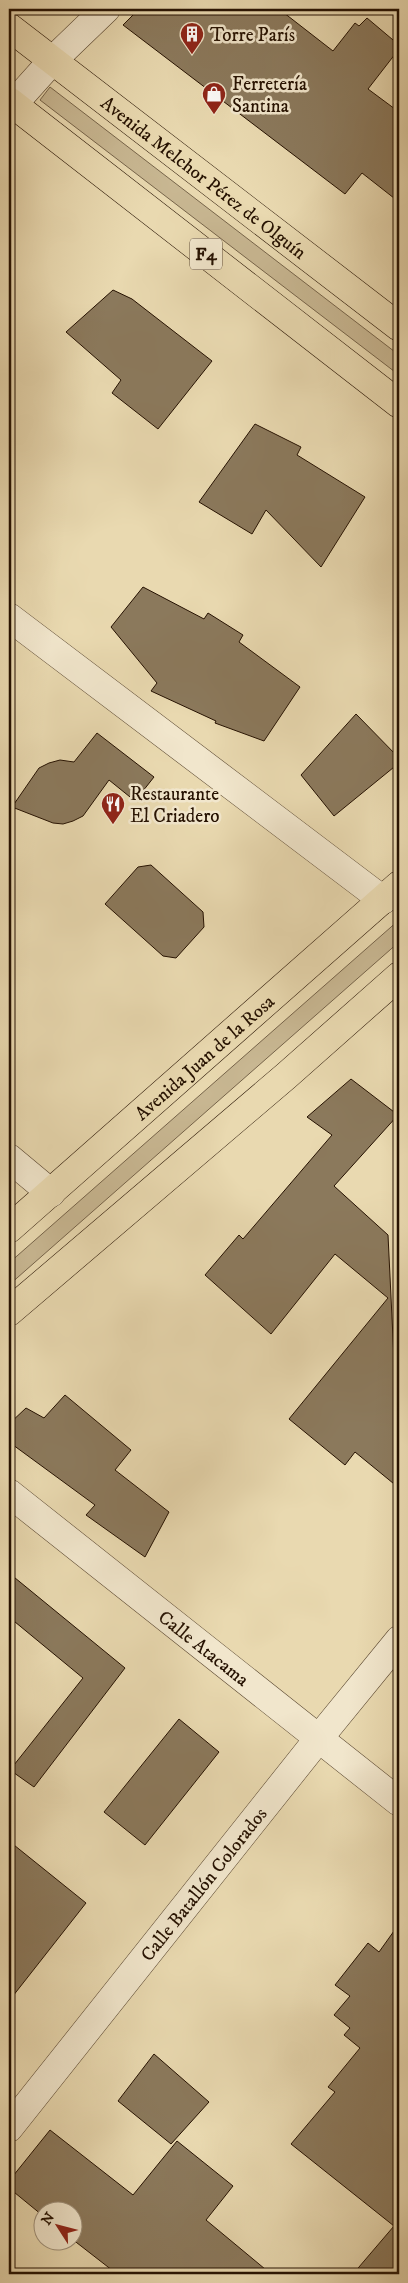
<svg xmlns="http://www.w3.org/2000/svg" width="408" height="2283" font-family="'IM FELL DW Pica',serif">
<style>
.green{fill:#c8b792;stroke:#76644a}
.building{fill:#8b795c;stroke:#251101}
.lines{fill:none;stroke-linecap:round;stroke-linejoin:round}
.minor-casing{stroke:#56432d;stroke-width:29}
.major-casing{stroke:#251101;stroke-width:29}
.highway-casing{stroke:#251101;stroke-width:29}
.minor{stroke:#f1e6cc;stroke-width:28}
.major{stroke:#e9d9b0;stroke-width:28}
.highway{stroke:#e9d9b0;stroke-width:28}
.labels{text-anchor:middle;stroke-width:5;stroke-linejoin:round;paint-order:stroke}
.shield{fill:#f1e6cc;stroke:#62513e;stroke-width:1}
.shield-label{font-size:18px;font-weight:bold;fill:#251101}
.poi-label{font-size:19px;fill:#251101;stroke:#f1e6cc;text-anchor:start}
.street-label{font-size:19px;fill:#251101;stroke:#f1e6cc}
</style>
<rect width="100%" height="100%" fill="#e9d9b0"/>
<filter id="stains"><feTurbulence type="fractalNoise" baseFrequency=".004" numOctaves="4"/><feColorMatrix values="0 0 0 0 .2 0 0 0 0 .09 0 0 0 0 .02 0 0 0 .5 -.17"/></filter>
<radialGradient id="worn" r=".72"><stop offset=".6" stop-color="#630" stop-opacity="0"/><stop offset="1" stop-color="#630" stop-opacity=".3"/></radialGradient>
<g class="green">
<polygon points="50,87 399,355 399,375 40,100"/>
<polygon points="399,920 399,942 9,1285 9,1263"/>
</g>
<g class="building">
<polygon points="139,9 279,9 333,51 355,23 359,26 367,18 399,45 399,49 368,89 399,112 399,202 362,173 345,194 123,25"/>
<polygon points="113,290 132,299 212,361 158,429 112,393 121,380 66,332"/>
<polygon points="255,424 301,447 297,455 365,497 321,567 266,510 252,534 199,502"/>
<polygon points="143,587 204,619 208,613 243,635 239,642 300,687 264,741 215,723 216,721 151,691 157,683 111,627"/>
<polygon points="356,714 399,758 399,763 334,816 301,775"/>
<polygon points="97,733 154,777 135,801 109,780 83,816 73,821 63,824 53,823 12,807 39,768 49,763 60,760 74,762"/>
<polygon points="151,865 203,912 204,927 176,958 163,956 105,904 138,867"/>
<polygon points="351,1079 398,1115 334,1186 388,1235 394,1359 399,1363 399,1488 355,1452 345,1465 289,1419 388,1298 335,1254 271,1334 205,1275 239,1235 243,1239 332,1135 307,1117"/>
<polygon points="65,1395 131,1450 115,1470 169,1512 145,1557 86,1515 95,1505 9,1442 9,1424 26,1408 44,1418"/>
<polygon points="9,1573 125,1668 34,1787 10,1770 83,1678 9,1617"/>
<polygon points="179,1719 219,1752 145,1845 104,1812"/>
<polygon points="9,1841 86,1903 9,2001"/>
<polygon points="399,1924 399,2274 353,2274 394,2226 291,2144 335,2092 328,2087 360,2048 344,2035 350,2028 334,2015 350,1996 335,1985 368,1943 379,1952"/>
<polygon points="154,2054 209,2102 171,2144 118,2101"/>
<polygon points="50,2130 133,2195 177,2141 233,2186 206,2220 271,2274 117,2274 72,2239 72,2210 42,2210 42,2215 9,2188 9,2181"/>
</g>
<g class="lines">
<g class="minor-casing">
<g id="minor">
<polyline points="9,109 52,61 106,9"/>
<polyline points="9,617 383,900"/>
<polyline points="9,1158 51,1193"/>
<path id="s1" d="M9 1493 399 1802"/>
<path id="s2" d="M9 2128 319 1738 399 1640"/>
</g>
</g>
<g class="major-casing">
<g id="major">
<path id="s3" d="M9 1229 399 885"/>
<polyline points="9,1312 286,1076 399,976"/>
</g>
</g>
<g class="highway-casing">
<g id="highway">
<path id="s4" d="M9 27 399 327"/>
<polyline points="9,101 399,404"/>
</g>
</g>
<use href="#minor" class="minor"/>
<use href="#major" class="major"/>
<use href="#highway" class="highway"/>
</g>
<defs>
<g id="building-pin" transform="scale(1.25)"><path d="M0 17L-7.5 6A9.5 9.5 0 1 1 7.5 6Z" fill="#8f2418" stroke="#f1e6cc"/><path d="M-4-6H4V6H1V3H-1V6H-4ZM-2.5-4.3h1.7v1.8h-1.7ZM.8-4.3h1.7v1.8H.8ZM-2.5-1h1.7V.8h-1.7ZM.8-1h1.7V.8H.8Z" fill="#fff"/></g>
<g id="shop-pin" transform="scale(1.25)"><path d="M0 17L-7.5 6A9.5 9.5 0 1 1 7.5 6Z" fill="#8f2418" stroke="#f1e6cc"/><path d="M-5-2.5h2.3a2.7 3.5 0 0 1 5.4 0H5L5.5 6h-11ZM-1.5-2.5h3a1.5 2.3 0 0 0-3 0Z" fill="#fff"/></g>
<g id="restaurant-pin" transform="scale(1.25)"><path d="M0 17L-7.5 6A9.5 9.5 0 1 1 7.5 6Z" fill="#8f2418" stroke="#f1e6cc"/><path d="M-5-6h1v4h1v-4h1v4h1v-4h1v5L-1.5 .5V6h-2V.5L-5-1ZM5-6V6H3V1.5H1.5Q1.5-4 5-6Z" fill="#fff"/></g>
</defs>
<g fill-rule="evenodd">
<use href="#building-pin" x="192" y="34"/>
<use href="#shop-pin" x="214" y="94"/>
<use href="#restaurant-pin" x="113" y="804"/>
</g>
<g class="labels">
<rect class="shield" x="190" y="238.5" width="32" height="31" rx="4"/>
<g class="shield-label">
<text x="206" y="260">F4</text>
</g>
<g class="poi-label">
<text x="210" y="41">Torre París</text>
<text x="232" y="90">Ferretería<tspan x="232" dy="22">Santina</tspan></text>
<text x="130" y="800">Restaurante<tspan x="130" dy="22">El Criadero</tspan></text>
</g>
<g class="street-label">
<text dy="7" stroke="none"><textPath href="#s4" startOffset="246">Avenida Melchor Pérez de Olguín</textPath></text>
<text dy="7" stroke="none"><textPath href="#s3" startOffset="260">Avenida Juan de la Rosa</textPath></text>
<text dy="7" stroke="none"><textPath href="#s1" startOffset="249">Calle Atacama</textPath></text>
<text dy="7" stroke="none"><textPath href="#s2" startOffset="312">Calle Batallón Colorados</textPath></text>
</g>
</g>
<rect width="408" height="2283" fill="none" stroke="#e9d9b0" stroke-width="30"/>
<rect x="10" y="10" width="388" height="2263" fill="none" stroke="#251101" stroke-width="2.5"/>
<rect x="15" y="15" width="378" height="2253" fill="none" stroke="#251101"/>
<g transform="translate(58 2226) rotate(306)"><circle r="24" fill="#f1e6cc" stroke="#9f917b"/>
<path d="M0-4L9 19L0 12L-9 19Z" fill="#8f2418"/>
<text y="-8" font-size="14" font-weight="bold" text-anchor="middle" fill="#251101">N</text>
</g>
<rect width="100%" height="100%" filter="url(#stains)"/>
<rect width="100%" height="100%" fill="url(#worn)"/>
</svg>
